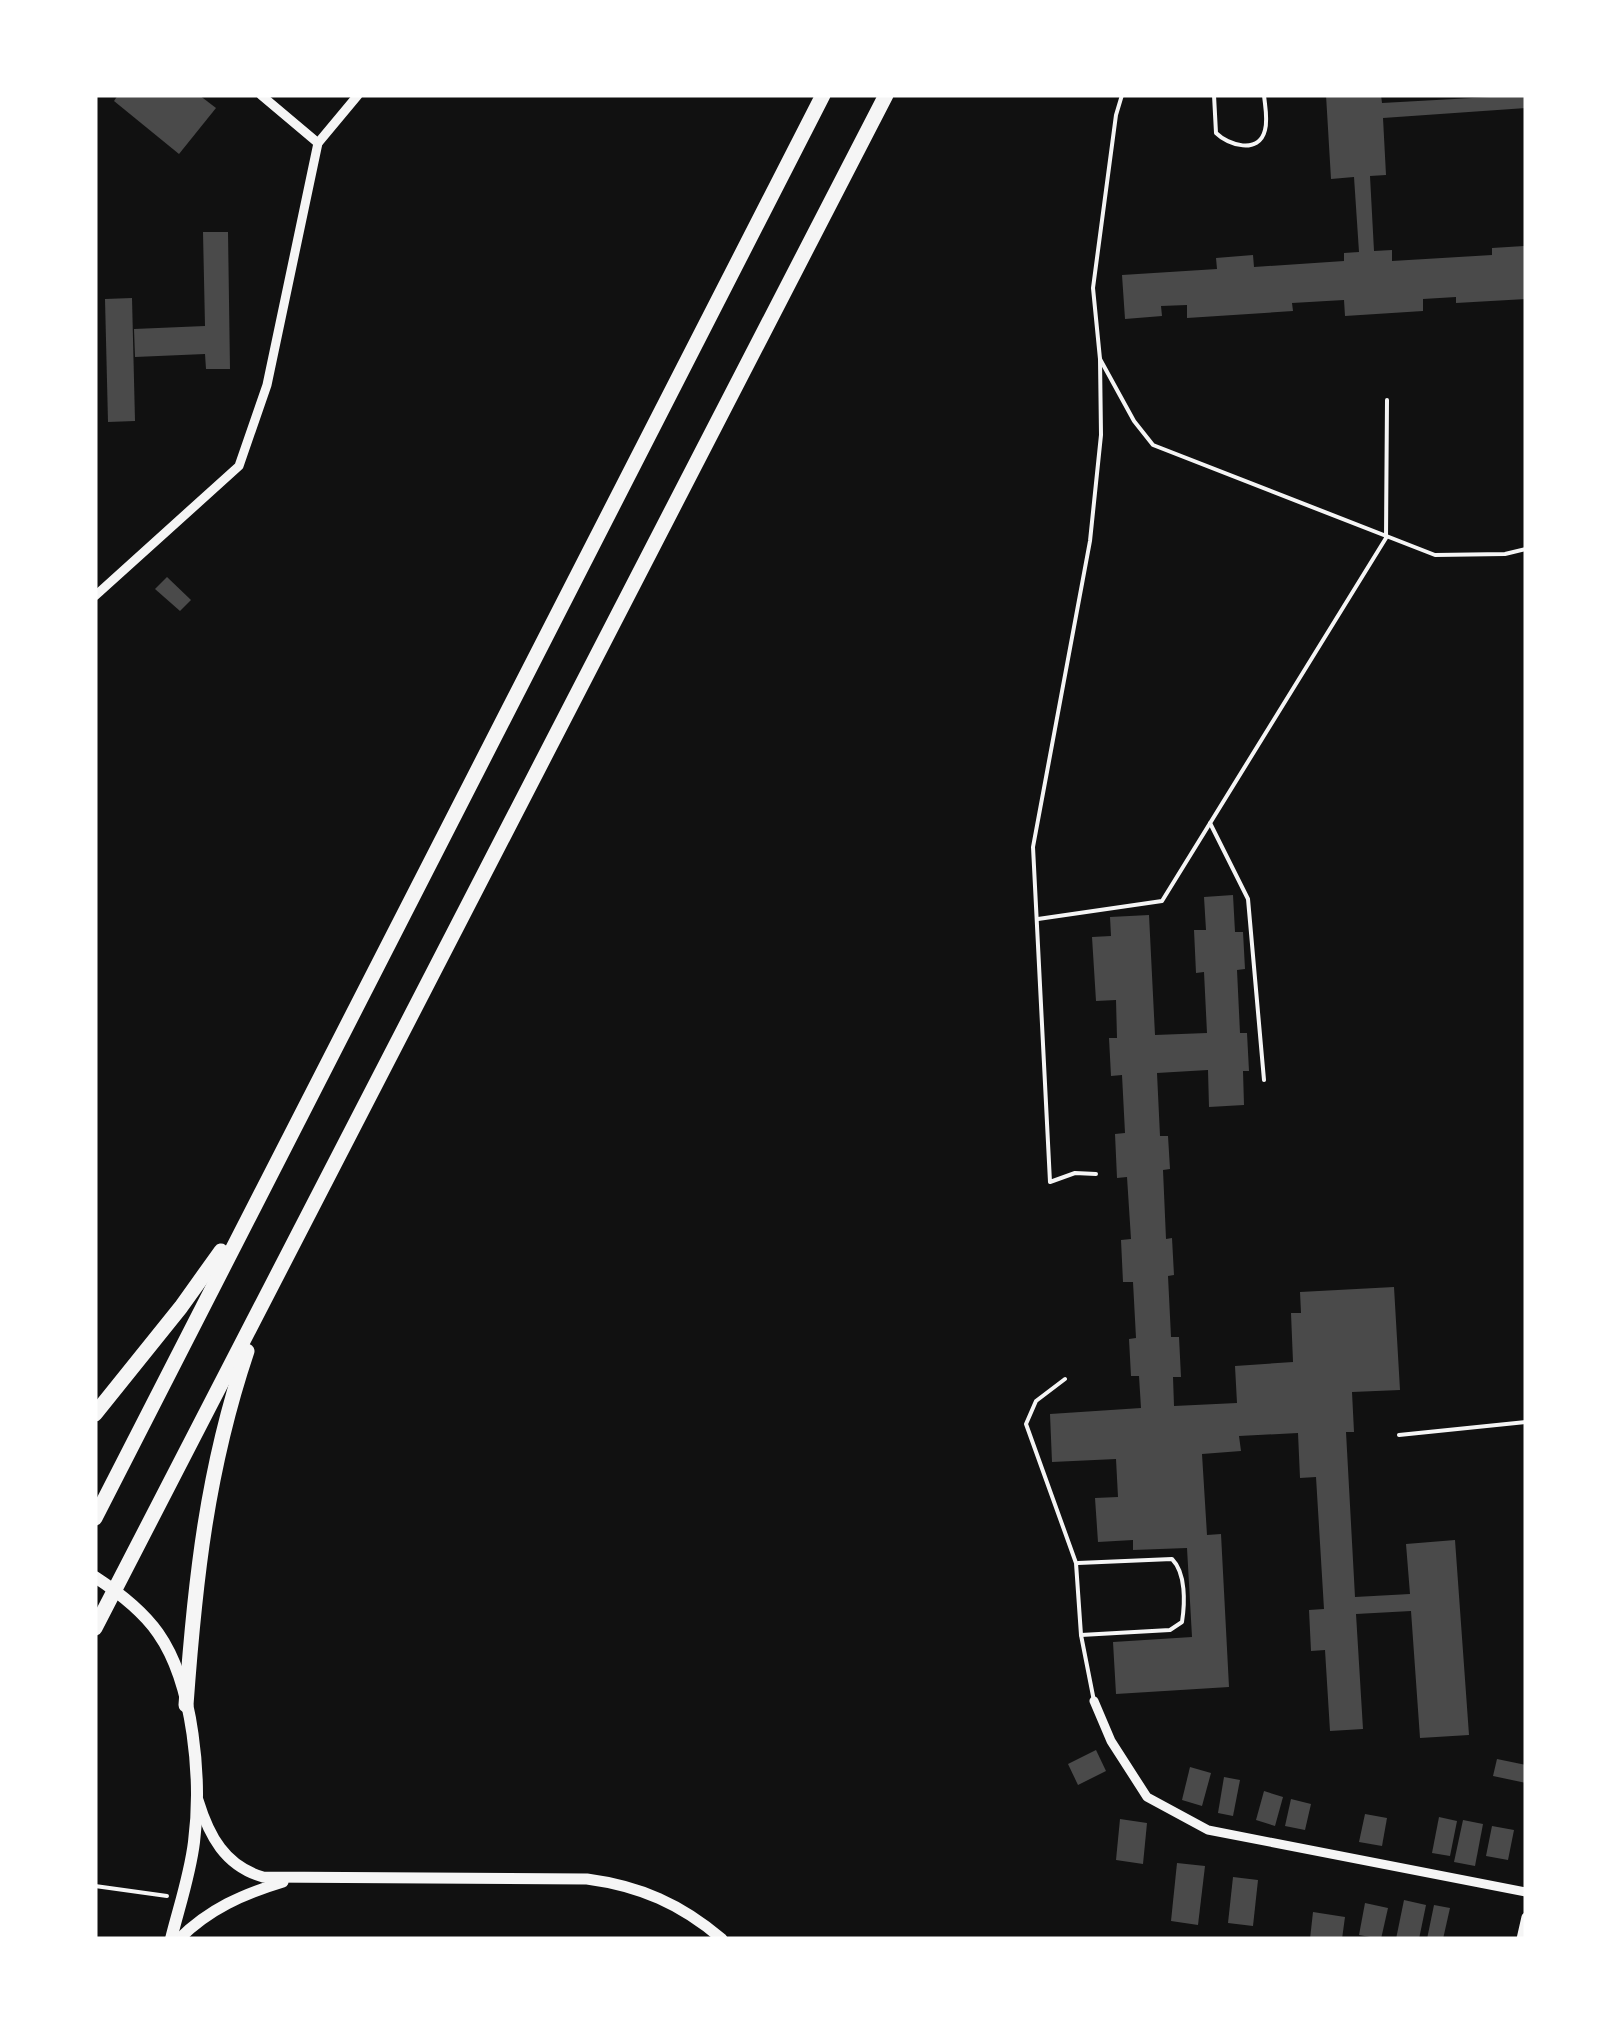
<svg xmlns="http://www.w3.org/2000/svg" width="1621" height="2034" font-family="Jost,sans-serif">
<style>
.building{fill:#4a4a4a}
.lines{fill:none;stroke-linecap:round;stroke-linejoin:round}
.path{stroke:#f5f5f5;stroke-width:4}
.service{stroke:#f5f5f5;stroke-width:4}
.minor{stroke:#f5f5f5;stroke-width:9}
.secondary{stroke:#f5f5f5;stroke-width:11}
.primary{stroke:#f5f5f5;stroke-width:12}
.motorway{stroke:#f5f5f5;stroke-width:15}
</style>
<rect width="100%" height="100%" fill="#111"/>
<g class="building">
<polygon points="118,95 199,95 216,108 179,154 114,101"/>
<polygon points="1326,95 1381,95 1382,103 1526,95 1526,108 1383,118 1386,175 1370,176 1374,251 1392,250 1392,261 1492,255 1492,248 1524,246 1526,299 1456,303 1456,297 1423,299 1423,311 1345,316 1344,300 1292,303 1293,311 1187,318 1187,305 1161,306 1162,316 1125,319 1122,275 1217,269 1216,258 1253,255 1254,267 1344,261 1344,253 1359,252 1354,177 1331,179"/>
<polygon points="203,232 228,232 230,369 206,369 205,354 135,357 134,329 205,326"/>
<polygon points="132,298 135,421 108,422 105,299"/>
<polygon points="167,577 191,600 180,611 155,589"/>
<polygon points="1233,895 1235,932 1243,932 1245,969 1237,970 1240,1033 1247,1033 1249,1071 1243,1071 1244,1105 1209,1107 1208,1070 1157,1073 1160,1136 1168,1136 1170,1169 1163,1170 1166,1239 1172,1238 1174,1275 1168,1276 1171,1337 1179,1337 1181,1377 1173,1377 1174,1406 1237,1403 1235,1366 1293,1362 1291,1313 1301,1313 1300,1292 1394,1287 1400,1390 1352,1392 1354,1432 1346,1432 1355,1597 1410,1594 1406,1544 1455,1540 1469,1735 1420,1738 1411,1611 1356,1614 1363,1729 1330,1731 1325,1650 1311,1651 1309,1610 1324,1609 1316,1477 1300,1478 1298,1433 1239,1436 1241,1451 1202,1454 1207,1535 1221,1534 1229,1687 1116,1694 1113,1642 1192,1637 1187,1548 1133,1550 1133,1540 1098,1542 1095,1498 1118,1497 1116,1459 1052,1462 1050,1414 1141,1408 1139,1376 1131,1376 1129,1339 1136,1338 1133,1282 1123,1282 1121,1240 1131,1239 1127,1177 1117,1178 1115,1134 1125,1133 1122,1075 1111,1076 1109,1038 1117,1038 1116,1000 1096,1001 1092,937 1111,936 1110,917 1149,915 1155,1035 1207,1033 1204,972 1196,973 1194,930 1206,930 1204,897"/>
<polygon points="1096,1750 1106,1771 1078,1785 1068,1764"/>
<polygon points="1497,1759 1526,1765 1526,1783 1493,1776"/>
<polygon points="1190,1767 1211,1773 1202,1806 1182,1800"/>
<polygon points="1224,1777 1240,1780 1233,1816 1218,1813"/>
<polygon points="1264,1791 1283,1797 1275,1826 1256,1820"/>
<polygon points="1291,1799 1311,1804 1305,1830 1285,1826"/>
<polygon points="1365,1814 1387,1818 1382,1846 1359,1842"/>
<polygon points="1439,1817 1457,1821 1450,1856 1432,1853"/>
<polygon points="1120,1819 1147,1823 1143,1864 1116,1860"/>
<polygon points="1463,1820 1483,1824 1475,1866 1454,1862"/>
<polygon points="1492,1826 1514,1830 1508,1860 1486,1856"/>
<polygon points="1177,1863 1205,1866 1198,1925 1171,1921"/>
<polygon points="1233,1877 1258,1880 1253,1926 1228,1923"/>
<polygon points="1404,1900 1426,1905 1419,1939 1396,1939"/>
<polygon points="1365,1903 1388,1908 1381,1939 1359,1935"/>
<polygon points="1434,1905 1450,1908 1443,1939 1427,1939"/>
<polygon points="1313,1912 1345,1917 1342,1939 1310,1939"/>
</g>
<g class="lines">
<polyline class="path" points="95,1886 167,1896"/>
<g class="service">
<polyline points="1122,95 1116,115 1093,288 1100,359 1134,421 1153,445 1435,555 1505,554 1526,549"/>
<path d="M1214 95 1216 133C1228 145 1259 155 1265 130 1268 119 1265 106 1264 95"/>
<polyline points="1210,823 1248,899 1264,1080"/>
<polyline points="1038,919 1162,901 1386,538 1387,400"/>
<polyline points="1096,1174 1075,1173 1050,1182 1033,847 1090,541 1101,435 1100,359"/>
<polyline points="1065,1379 1036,1401 1026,1424 1076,1563 1081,1635 1094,1701"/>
<polyline points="1399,1435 1526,1422"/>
<path d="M1078 1563 1172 1559C1186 1573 1185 1603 1182 1622L1170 1630 1081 1635"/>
</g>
<g class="minor">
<polyline points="261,95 318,143"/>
<polyline points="95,596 239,466 267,385 318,143 358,95"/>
<polyline points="1094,1701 1111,1741 1147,1797 1208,1830 1526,1892"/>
<polyline points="1521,1939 1526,1917"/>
</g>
<g class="secondary">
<path d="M198 1800C209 1836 225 1866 263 1877L587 1879C640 1886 681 1904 722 1939"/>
<path d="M179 1939C209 1909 243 1894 283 1882"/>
</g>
<path class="primary" d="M95 1577C118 1592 142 1610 158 1633 194 1684 202 1781 194 1842 190 1875 179 1907 171 1939"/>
<g class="motorway">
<polyline points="95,1414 181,1307 221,1251"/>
<polyline points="95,1518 823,95"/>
<polyline points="95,1628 886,95"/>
<path d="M186 1705C195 1580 207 1470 247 1351"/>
</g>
</g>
<rect width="1621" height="2034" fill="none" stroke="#ffffff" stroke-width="195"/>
</svg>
